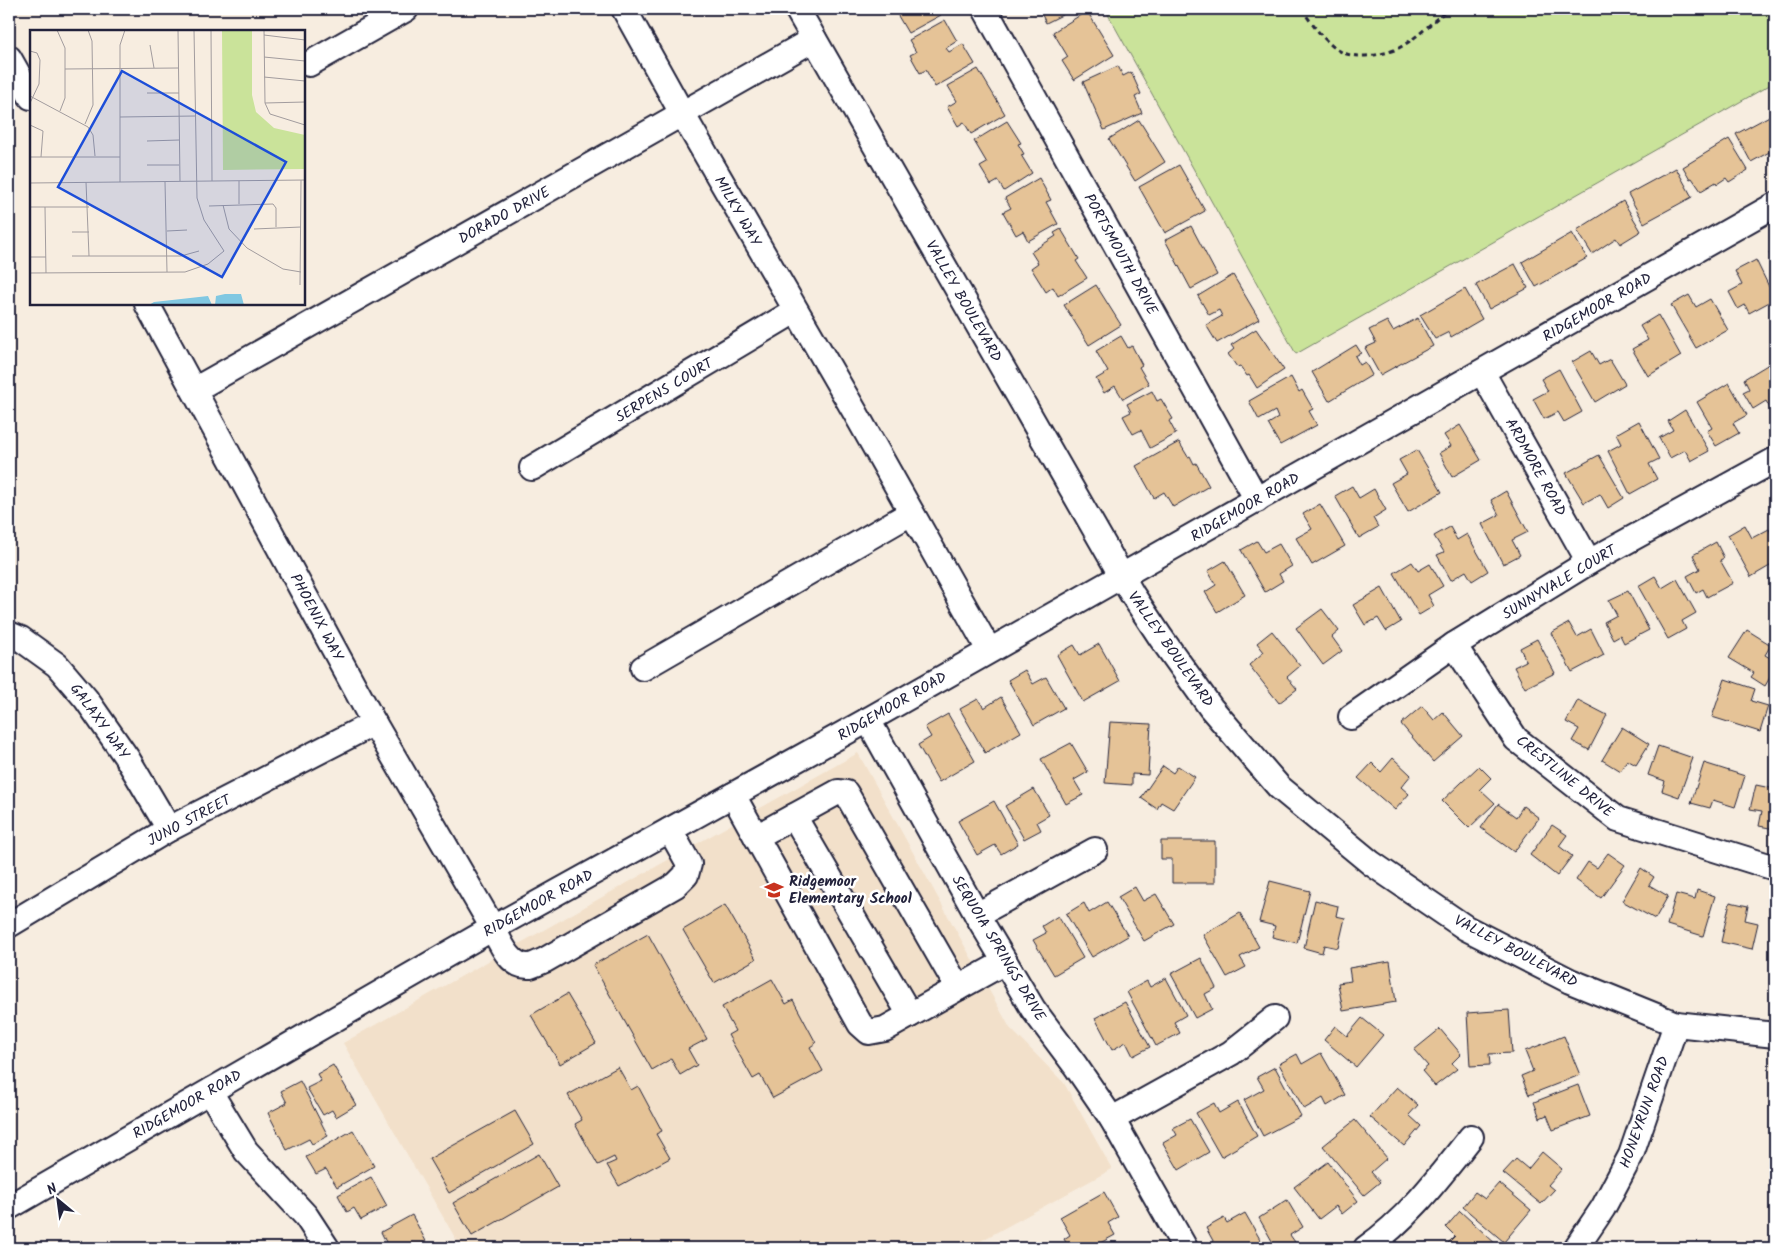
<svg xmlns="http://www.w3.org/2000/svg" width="1784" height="1257" font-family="Kalam,sans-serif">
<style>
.built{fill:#f2e0ca}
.green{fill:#cae39a;stroke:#76826a}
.building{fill:#e5c397;stroke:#22223b}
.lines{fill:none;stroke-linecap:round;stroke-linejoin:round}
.minor-casing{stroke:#22223b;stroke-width:28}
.path{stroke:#22223b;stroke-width:3;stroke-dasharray:5 4;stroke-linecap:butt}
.minor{stroke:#fff;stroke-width:24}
.labels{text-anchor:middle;stroke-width:5;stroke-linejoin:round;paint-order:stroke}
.street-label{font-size:15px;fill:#22223b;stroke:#fff}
.poi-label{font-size:15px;font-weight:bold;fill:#22223b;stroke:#fff;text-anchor:start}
.inset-road{fill:none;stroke:#a29c9e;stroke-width:1}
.view{fill:#1d4ed8;fill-opacity:0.15;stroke:#1d4ed8;stroke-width:2.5}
.inset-edge{fill:none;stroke:#22223b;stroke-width:2.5}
</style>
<rect width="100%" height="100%" fill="#f7ede0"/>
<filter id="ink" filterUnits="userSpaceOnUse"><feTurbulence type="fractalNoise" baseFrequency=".02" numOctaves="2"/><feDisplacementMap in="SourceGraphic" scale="10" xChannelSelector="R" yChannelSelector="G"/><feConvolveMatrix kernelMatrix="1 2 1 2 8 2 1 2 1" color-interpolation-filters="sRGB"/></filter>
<g filter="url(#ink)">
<polygon class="built" points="858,753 1010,1028 1064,1083 1112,1169 968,1248 461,1248 343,1043"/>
<polygon class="green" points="1105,9 1775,9 1775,82 1296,354"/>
<g class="building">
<polygon points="894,9 937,9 941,15 908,33"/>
<polygon points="1039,9 1074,9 1046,23"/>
<polygon points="1087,11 1114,55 1074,80 1062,61 1068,57 1053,32"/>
<polygon points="945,20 957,41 946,48 949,52 963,44 975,64 935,87 926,70 920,73 910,55 916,52 909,40"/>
<polygon points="1118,66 1123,76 1131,72 1141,94 1135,97 1142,113 1104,130 1083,82"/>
<polygon points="978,69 1005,114 971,134 964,122 958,126 947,107 957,101 948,86"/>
<polygon points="1775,113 1775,149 1751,162 1736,134"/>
<polygon points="1139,120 1165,162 1135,181 1109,139"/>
<polygon points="1007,121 1021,143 1018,144 1024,154 1021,155 1032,173 1004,191 998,181 991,185 980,167 987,163 974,141"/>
<polygon points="1729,139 1748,170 1729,182 1726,178 1717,184 1716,182 1701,191 1692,178 1690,179 1683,167"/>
<polygon points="1179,165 1205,211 1165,233 1139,187"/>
<polygon points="1676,168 1692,197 1644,223 1628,194"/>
<polygon points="1039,178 1051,200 1046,202 1058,224 1028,241 1023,231 1016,235 1003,212 1011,208 1005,198"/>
<polygon points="1623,201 1641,231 1620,244 1616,238 1592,254 1577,230"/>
<polygon points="1191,226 1217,275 1191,289 1165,240"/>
<polygon points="1061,229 1079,259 1076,261 1087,278 1058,296 1053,287 1046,292 1031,268 1038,263 1031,252 1056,236 1054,233"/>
<polygon points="1572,233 1587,258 1536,287 1522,262"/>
<polygon points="1775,249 1775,264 1769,253"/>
<polygon points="1756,260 1775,299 1749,313 1745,305 1738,309 1729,292 1742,285 1735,271"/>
<polygon points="1515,264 1528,288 1489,309 1476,285"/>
<polygon points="1233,275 1259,319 1217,343 1206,325 1222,316 1219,310 1209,315 1198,296"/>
<polygon points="1096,285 1121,325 1089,345 1064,305"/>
<polygon points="1465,289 1482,319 1451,337 1449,332 1435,339 1420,315"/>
<polygon points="1689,295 1696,307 1710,299 1728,330 1696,348 1671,305"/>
<polygon points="1658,315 1681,356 1648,376 1632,349 1648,340 1640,326"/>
<polygon points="1418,318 1433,346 1380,375 1365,348 1376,343 1369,330 1387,321 1393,331"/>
<polygon points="1256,329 1284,370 1257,388 1249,375 1247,376 1240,366 1237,367 1228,354 1234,349 1231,345"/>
<polygon points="1121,336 1128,348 1132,346 1142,365 1139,367 1149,384 1123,399 1115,386 1104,393 1096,379 1108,372 1096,351"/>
<polygon points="1356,345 1361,353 1355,356 1360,365 1365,362 1372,375 1329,401 1312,372"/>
<polygon points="1591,351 1599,365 1610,359 1625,384 1595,402 1572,362"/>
<polygon points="1769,364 1775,374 1775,414 1774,415 1766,401 1753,409 1743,392 1749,389 1744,379"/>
<polygon points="1559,369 1582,412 1564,422 1558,412 1544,419 1533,399 1548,391 1541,379"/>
<polygon points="1291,377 1299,392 1302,390 1313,409 1309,411 1317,425 1280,445 1268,424 1278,418 1275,411 1259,420 1249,401"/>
<polygon points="1729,383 1747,415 1733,423 1739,433 1716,446 1707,431 1712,428 1697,402"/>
<polygon points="1152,391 1157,401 1161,399 1173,419 1169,421 1176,434 1150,448 1141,430 1133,434 1123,416 1131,412 1127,404"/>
<polygon points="1685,410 1709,451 1691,461 1685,450 1670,458 1659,438 1673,430 1668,421"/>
<polygon points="1639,421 1659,459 1649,464 1657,479 1630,494 1608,451 1621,444 1616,434"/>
<polygon points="1460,425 1481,460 1452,477 1439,453 1451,446 1444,435"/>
<polygon points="1179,442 1188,457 1190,456 1194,464 1196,463 1209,486 1173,507 1164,492 1154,498 1136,466"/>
<polygon points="1417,450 1442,492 1408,512 1391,483 1407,474 1399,460"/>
<polygon points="1599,455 1624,498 1608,508 1600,494 1584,503 1566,473"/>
<polygon points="1352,486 1359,498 1374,489 1386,510 1373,518 1378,527 1359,538 1335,496"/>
<polygon points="1506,491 1528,532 1512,540 1520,555 1503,564 1482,524 1499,515 1491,500"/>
<polygon points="1320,504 1345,546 1312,565 1296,538 1312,529 1303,514"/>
<polygon points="1745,525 1752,538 1769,529 1775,542 1775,563 1751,577 1728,535"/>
<polygon points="1450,527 1457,540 1467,534 1488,571 1472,581 1466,571 1451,580 1437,555 1444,552 1434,536"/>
<polygon points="1257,541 1264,552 1279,544 1292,566 1279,574 1283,581 1265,592 1241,550"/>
<polygon points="1716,542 1724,558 1720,560 1733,583 1707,597 1703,589 1696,593 1687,576 1700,569 1693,555"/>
<polygon points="1225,561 1245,595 1217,612 1205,592 1216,585 1208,571"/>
<polygon points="1412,562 1418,571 1430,564 1443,586 1428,595 1434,606 1419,615 1394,573"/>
<polygon points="1655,576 1662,588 1677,579 1696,613 1682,621 1686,629 1668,639 1638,586"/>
<polygon points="1382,588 1401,622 1386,631 1378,618 1365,625 1353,605"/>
<polygon points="1628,591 1649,630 1624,643 1620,635 1613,639 1604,622 1617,615 1609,600"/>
<polygon points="1322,609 1339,631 1332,637 1342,651 1323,665 1296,628"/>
<polygon points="1569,623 1577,637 1591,629 1604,655 1572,672 1551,633"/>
<polygon points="1747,630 1771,645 1765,655 1775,661 1775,669 1765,686 1751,677 1754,673 1729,658"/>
<polygon points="1272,631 1300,666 1287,677 1297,689 1279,703 1249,665 1264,652 1257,643"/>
<polygon points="1537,639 1555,673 1525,688 1514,667 1526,661 1520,648"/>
<polygon points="1099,644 1120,681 1083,702 1057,655 1074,645 1080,655"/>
<polygon points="1025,670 1033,684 1046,677 1064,708 1034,725 1008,680"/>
<polygon points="1725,679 1755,689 1751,701 1768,706 1760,732 1712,717"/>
<polygon points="1001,697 1021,732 985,753 960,709 978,699 984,708"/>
<polygon points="1578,700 1607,715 1589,750 1572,741 1579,729 1566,722"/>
<polygon points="1422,706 1434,720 1443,712 1463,736 1433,762 1401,724"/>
<polygon points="948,714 975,761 939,782 918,745 931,737 925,727"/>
<polygon points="1110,722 1151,724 1148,775 1132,774 1132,785 1105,783"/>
<polygon points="1622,727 1649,744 1636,765 1627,760 1620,771 1602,760"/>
<polygon points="1071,743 1088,772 1074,780 1083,795 1066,804 1041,759"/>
<polygon points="1658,746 1693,758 1679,797 1662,791 1665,781 1648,775"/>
<polygon points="1393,758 1411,775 1401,787 1409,794 1395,810 1358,778 1372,763 1381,772"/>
<polygon points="1704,763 1745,776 1735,807 1713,800 1710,808 1691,803"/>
<polygon points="1163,766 1173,773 1178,766 1195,777 1173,809 1161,802 1157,809 1141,798"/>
<polygon points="1479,766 1491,778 1480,789 1495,803 1469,828 1442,801"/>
<polygon points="1756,785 1775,789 1775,829 1759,826 1762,811 1750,809"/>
<polygon points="1034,789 1049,815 1037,822 1041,830 1024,839 1005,806"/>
<polygon points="994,801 1018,844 1001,854 995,845 977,855 958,821"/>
<polygon points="1498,804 1516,817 1523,806 1539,818 1514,852 1481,828"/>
<polygon points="1552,825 1567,835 1559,846 1572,856 1557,876 1530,855"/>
<polygon points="1161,841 1215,841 1215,883 1172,883 1172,859 1161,859"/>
<polygon points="1608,853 1625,865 1601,898 1576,880 1588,862 1597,868"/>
<polygon points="1641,868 1654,877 1649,885 1668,896 1655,919 1622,901"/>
<polygon points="1270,881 1310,891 1297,943 1272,937 1275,926 1259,922"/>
<polygon points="1135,887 1143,901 1156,894 1174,924 1144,941 1118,897"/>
<polygon points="1697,890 1715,896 1703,936 1667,925 1676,894 1695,899"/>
<polygon points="1315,900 1338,906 1336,916 1345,918 1338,948 1324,945 1322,953 1304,948"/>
<polygon points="1107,902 1128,936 1092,957 1066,914 1084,903 1089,913"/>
<polygon points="1730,902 1748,906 1745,920 1758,923 1752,949 1721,942"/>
<polygon points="725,905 756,959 714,983 683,930"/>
<polygon points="1240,913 1259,947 1240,957 1246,967 1227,977 1203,935"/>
<polygon points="1058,916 1083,958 1054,975 1033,940 1046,933 1042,926"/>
<polygon points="648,934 707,1039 688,1049 697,1065 680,1075 671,1059 652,1070 593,965"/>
<polygon points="1201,958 1216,988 1205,994 1212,1009 1195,1018 1171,974"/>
<polygon points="1390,961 1396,1002 1343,1011 1338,983 1351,981 1349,968"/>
<polygon points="1166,978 1186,1015 1174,1022 1180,1033 1156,1046 1127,992 1147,981 1150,987"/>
<polygon points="772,979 786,1004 793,1000 816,1043 810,1047 823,1071 773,1098 760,1075 753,1079 728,1035 735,1031 722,1007"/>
<polygon points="567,994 596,1043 560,1064 531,1015"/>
<polygon points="1125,1002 1150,1047 1133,1056 1126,1042 1112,1050 1095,1018"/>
<polygon points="1509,1010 1512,1053 1489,1054 1490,1065 1470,1066 1467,1013"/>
<polygon points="1362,1018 1383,1035 1356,1067 1324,1040 1335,1026 1347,1036"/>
<polygon points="1440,1029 1461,1054 1452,1063 1457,1069 1435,1086 1422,1071 1428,1066 1414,1050"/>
<polygon points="1564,1036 1580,1075 1529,1095 1521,1076 1533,1071 1525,1051"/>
<polygon points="1321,1053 1345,1095 1327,1106 1323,1098 1304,1109 1279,1064 1297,1054 1302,1064"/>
<polygon points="333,1065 356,1105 336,1117 332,1110 323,1115 307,1088 321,1081 317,1074"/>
<polygon points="618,1067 631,1090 638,1086 662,1131 656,1134 670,1158 619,1186 607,1165 616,1161 614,1157 598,1165 575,1124 582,1120 568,1095"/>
<polygon points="1275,1067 1301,1116 1263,1136 1244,1100 1264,1089 1257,1077"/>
<polygon points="300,1081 328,1136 312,1144 309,1139 287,1150 268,1113 287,1103 281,1091"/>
<polygon points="1578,1085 1590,1116 1553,1130 1547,1115 1540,1118 1534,1102"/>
<polygon points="1397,1087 1418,1105 1409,1115 1421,1126 1404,1146 1370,1117"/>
<polygon points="1238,1102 1257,1136 1221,1157 1196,1113 1214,1103 1219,1113"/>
<polygon points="515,1111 534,1144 449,1193 429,1159"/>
<polygon points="1190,1119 1209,1152 1179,1170 1163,1143 1177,1135 1173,1128"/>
<polygon points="1355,1120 1387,1158 1371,1172 1380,1182 1364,1195 1323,1146"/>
<polygon points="353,1130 374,1166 337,1187 326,1169 316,1174 306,1157"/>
<polygon points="1542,1152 1562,1169 1548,1185 1554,1190 1541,1204 1503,1173 1516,1159 1528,1169"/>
<polygon points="539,1154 558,1187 472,1236 453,1203"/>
<polygon points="1328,1162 1358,1201 1342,1214 1336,1206 1319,1219 1294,1187"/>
<polygon points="371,1177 387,1206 361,1220 354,1208 347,1212 338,1195"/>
<polygon points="1499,1183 1531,1210 1504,1242 1463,1207 1475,1192 1485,1199"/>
<polygon points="1104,1192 1118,1217 1108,1223 1115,1235 1091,1248 1069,1248 1064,1239 1070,1235 1060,1217"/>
<polygon points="1287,1200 1303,1227 1290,1235 1295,1242 1285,1248 1276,1248 1259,1218"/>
<polygon points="1460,1211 1498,1246 1496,1248 1443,1248 1455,1236 1446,1227"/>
<polygon points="1245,1213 1265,1248 1217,1248 1206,1228 1224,1218 1227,1223"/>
<polygon points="412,1215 428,1245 423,1248 385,1248 388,1246 381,1232"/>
</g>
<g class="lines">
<g class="minor-casing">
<g id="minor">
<polyline points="624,9 683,115 855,412 989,650"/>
<polyline points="797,9 1132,594 1161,638 1211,708 1279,787 1371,863 1466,928 1570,981 1676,1024 1775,1035"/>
<polyline points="985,9 1257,500"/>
<polyline points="9,58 31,97"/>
<polyline points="309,64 406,9"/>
<path d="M147 304 374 723 493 928C500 942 510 968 530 966 534 965 540 962 545 960L676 885 686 875 689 864 670 830"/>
<polyline points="1482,372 1589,562"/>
<polyline points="194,390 814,39"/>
<polyline points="532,468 795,311"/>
<polyline points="9,634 21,639 57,665 86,699 127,758 169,829"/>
<polyline points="1454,645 1516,739 1618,819 1775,868"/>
<polyline points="643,668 911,513"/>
<polyline points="1351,717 1454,645 1589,562 1775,460"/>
<polyline points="868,720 977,915 1033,1009 1075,1065 1112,1119 1185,1248"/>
<polyline points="733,795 860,1024 869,1032 885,1029 958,988 846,793 838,792 756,837"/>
<polyline points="794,816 910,1015"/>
<polyline points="977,915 1095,850"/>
<polyline points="9,925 169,829 374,723"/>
<polyline points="958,988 1005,962"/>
<polyline points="212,1090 215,1100 246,1151 306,1216 327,1248"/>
<polyline points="1112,1119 1231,1053 1275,1018"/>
<polyline points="9,1207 493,928 868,720 1775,205"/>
<path d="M1366 1248C1409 1218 1439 1177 1471 1137"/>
<polyline points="1576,1248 1603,1208 1631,1155 1676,1024"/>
</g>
</g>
<path class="path" d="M1302 9C1311 23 1328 47 1344 53 1358 59 1383 55 1397 49 1416 39 1432 22 1448 9"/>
<use href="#minor" class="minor"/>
</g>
</g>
<defs>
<g id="school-bare" transform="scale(1.5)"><path d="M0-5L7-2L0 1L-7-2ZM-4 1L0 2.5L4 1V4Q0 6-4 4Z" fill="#c8321e" stroke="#fff" stroke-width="2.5" paint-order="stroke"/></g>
</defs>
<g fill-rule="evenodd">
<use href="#school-bare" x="774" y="890"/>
</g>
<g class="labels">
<g class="street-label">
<text transform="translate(738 211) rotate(60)" y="5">MILKY WAY</text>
<text transform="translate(504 215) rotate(-29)" y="5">DORADO DRIVE</text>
<text transform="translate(1121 254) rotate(61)" y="5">PORTSMOUTH DRIVE</text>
<text transform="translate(964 301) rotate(60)" y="5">VALLEY BOULEVARD</text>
<text transform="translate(1597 307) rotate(-30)" y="5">RIDGEMOOR ROAD</text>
<text transform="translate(664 390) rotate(-31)" y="5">SERPENS COURT</text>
<text transform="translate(1536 467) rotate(61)" y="5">ARDMORE ROAD</text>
<text transform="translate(1245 507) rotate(-30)" y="5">RIDGEMOOR ROAD</text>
<text transform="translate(1559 582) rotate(-31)" y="5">SUNNYVALE COURT</text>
<text transform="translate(317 617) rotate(62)" y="5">PHOENIX WAY</text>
<text transform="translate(1171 649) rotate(55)" y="5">VALLEY BOULEVARD</text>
<text transform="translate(892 706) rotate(-30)" y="5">RIDGEMOOR ROAD</text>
<text transform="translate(100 721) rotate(54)" y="5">GALAXY WAY</text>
<text transform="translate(1565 776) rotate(39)" y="5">CRESTLINE DRIVE</text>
<text transform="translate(189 820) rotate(-28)" y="5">JUNO STREET</text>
<text transform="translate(538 903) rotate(-29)" y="5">RIDGEMOOR ROAD</text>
<text transform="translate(999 948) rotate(59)" y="5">SEQUOIA SPRINGS DRIVE</text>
<text transform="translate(1516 951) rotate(28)" y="5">VALLEY BOULEVARD</text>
<text transform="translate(187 1104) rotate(-30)" y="5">RIDGEMOOR ROAD</text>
<text transform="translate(1644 1112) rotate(-70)" y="5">HONEYRUN ROAD</text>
</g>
<g class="poi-label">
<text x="789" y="886">Ridgemoor<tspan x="789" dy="17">Elementary School</tspan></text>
</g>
</g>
<g transform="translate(30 30)">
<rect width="275" height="275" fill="#f7ede0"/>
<path d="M222 0V65L226 82 244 98 275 105V139L193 140 192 0Z" fill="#cae39a"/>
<path d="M195 264H211L214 275H185L186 266ZM178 266 182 275H119L124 272Z" fill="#81c8e2"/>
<path class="inset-road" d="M27 0 35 18V68L30 81M148 0 150 151M181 0 182 151M234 0 235 73 240 84 275 95M234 5 275 10M120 15 124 38M0 21 7 23 10 30 9 54 0 73M234 27 275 31M35 39 148 38M234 47 275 51M117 63H149M0 66 58 97 63 105 65 126M235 73 275 72M90 87 165 86M55 94 63 75 62 11 58 0M0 95 13 101 11 127M117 111 149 110M0 127H90M117 135H149M209 151V174M56 152 59 226M90 152V15L95 0M135 152 137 242M0 153 275 150M193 175 199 199 217 218 253 239 271 242M179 176 243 174 246 178V197M0 177H59M15 177 16 243M224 199 271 197M137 201 157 200M42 202H59M42 226H151L169 221M0 227H16M0 243 155 242 178 234 194 221 174 190 167 168 164 0M270 255 271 150"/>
<path class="view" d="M92 41 256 132 192 247 28 157Z"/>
<rect width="275" height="275" class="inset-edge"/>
</g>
<rect width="1784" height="1257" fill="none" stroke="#fff" stroke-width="30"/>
<rect x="15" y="15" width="1754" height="1227" fill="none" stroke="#22223b" stroke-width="2" filter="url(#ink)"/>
<g transform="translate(58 1200) rotate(331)" stroke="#ffffff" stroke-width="4" paint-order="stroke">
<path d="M0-4L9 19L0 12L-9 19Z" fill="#22223b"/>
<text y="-8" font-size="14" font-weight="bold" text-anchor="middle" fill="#22223b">N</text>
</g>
</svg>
